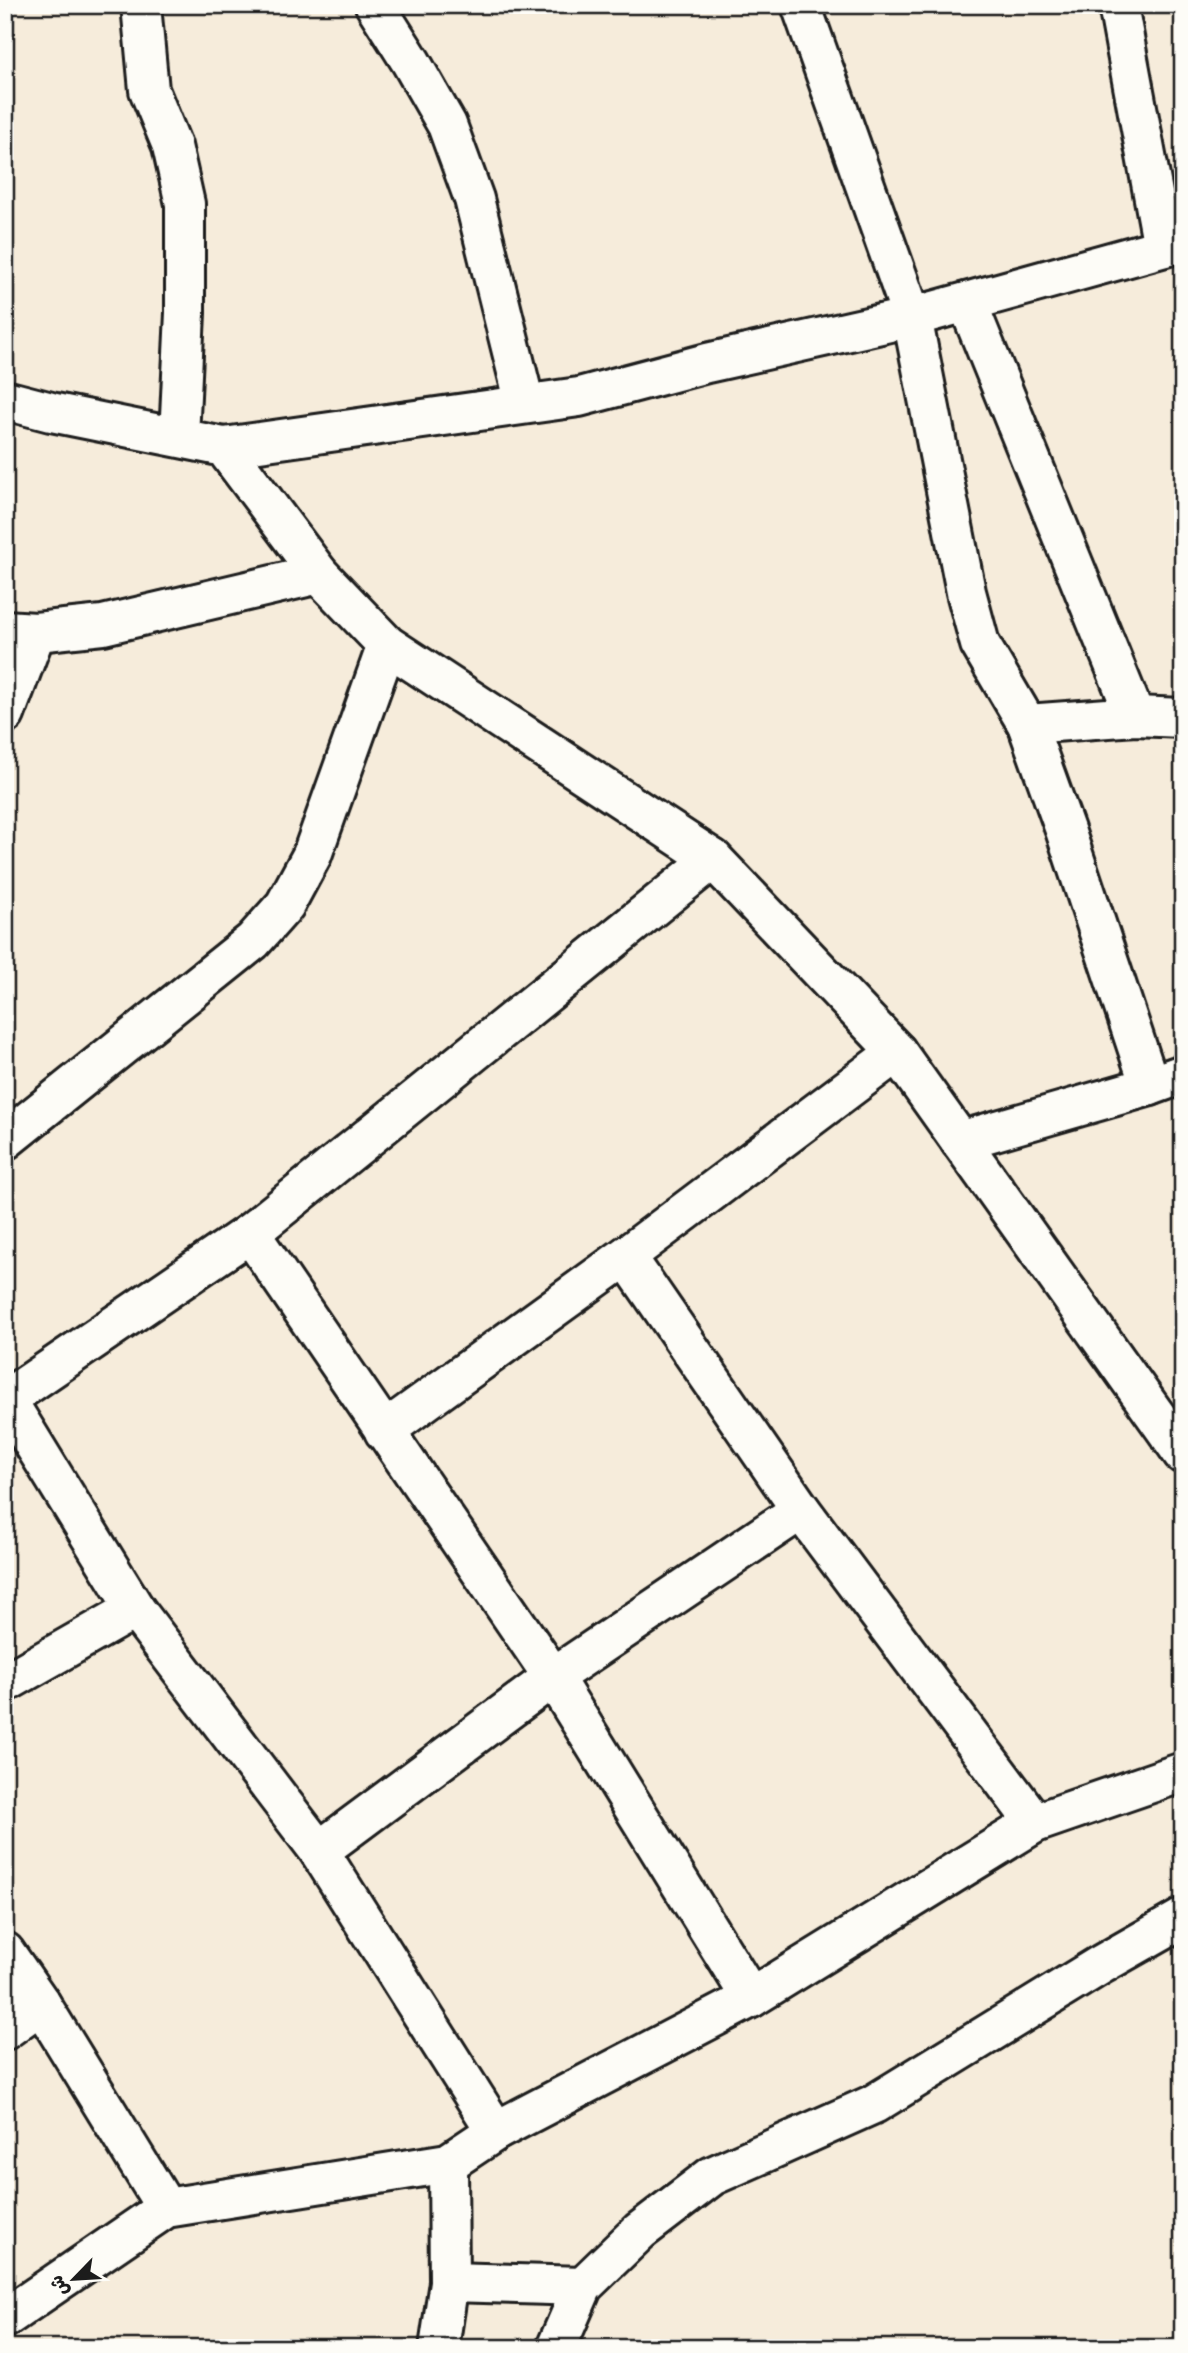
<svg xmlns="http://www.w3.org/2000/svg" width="1188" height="2353" font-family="'Comic Neue','Playpen Sans Arabic',sans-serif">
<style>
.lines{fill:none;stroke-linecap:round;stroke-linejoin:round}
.minor-casing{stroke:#1c1c1c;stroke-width:44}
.tertiary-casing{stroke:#1c1c1c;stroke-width:44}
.minor{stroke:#fdfcf7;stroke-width:38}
.tertiary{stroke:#fdfcf7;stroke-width:38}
</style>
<rect width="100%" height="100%" fill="#f6ecdb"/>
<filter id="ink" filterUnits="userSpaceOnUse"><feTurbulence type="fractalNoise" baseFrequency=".0143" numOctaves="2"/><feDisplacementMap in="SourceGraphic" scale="14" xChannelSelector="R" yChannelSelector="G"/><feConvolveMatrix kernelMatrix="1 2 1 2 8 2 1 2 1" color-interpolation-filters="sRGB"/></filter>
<g filter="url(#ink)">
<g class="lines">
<g class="minor-casing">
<g id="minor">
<polyline points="141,5 149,90 172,146 185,204 185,313 179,437"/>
<polyline points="375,5 411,62 447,125 474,199 525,404"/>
<polyline points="801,5 912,317 966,592 980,644 1027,724 1065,830 1150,1086"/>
<polyline points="1118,5 1163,247"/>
<polyline points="967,302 1135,716"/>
<polyline points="5,400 51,412 224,447 319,574 387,645 713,859 897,1052 1183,1454"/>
<polyline points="224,447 579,397 707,363 912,317 1183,242"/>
<polyline points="5,630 36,632 103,625 319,574"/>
<polyline points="5,714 36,632"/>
<polyline points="1027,724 1135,716 1183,718"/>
<polyline points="5,1140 253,941 285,905 312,855 387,645"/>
<polyline points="960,1141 1150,1086 1183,1074"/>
<polyline points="250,1233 553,1677 751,1998"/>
<polyline points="626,1256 801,1510 1035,1823"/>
<polyline points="6,1399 135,1609 319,1851 496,2131"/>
<polyline points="5,1400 250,1233 713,859"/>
<polyline points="384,1431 626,1256 897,1052"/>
<polyline points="5,1683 135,1609"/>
<polyline points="319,1851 553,1677 801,1510"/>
<polyline points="5,1952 41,2004 166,2208"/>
<polyline points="5,2030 41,2004"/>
<polyline points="449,2282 583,2286"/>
<polyline points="439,2348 449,2282 448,2163"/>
<polyline points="556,2348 583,2286 640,2231 712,2176 874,2104 1102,1964 1183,1918"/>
</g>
</g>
<g class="tertiary-casing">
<polyline id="tertiary" points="5,2318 166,2208 448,2163 496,2131 751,1998 1035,1823 1183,1772"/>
</g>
<use href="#minor" class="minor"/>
<use href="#tertiary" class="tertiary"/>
</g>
</g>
<rect width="1188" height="2353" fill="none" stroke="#fdfcf7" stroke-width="28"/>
<rect x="14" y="14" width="1160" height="2325" fill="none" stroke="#1c1c1c" stroke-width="2.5" filter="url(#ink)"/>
<g transform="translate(74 2279) rotate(245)" stroke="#fdfcf7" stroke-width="5" paint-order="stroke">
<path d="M0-5L12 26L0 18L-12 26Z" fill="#1c1c1c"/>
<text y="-10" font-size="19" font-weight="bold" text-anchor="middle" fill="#1c1c1c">ش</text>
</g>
</svg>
